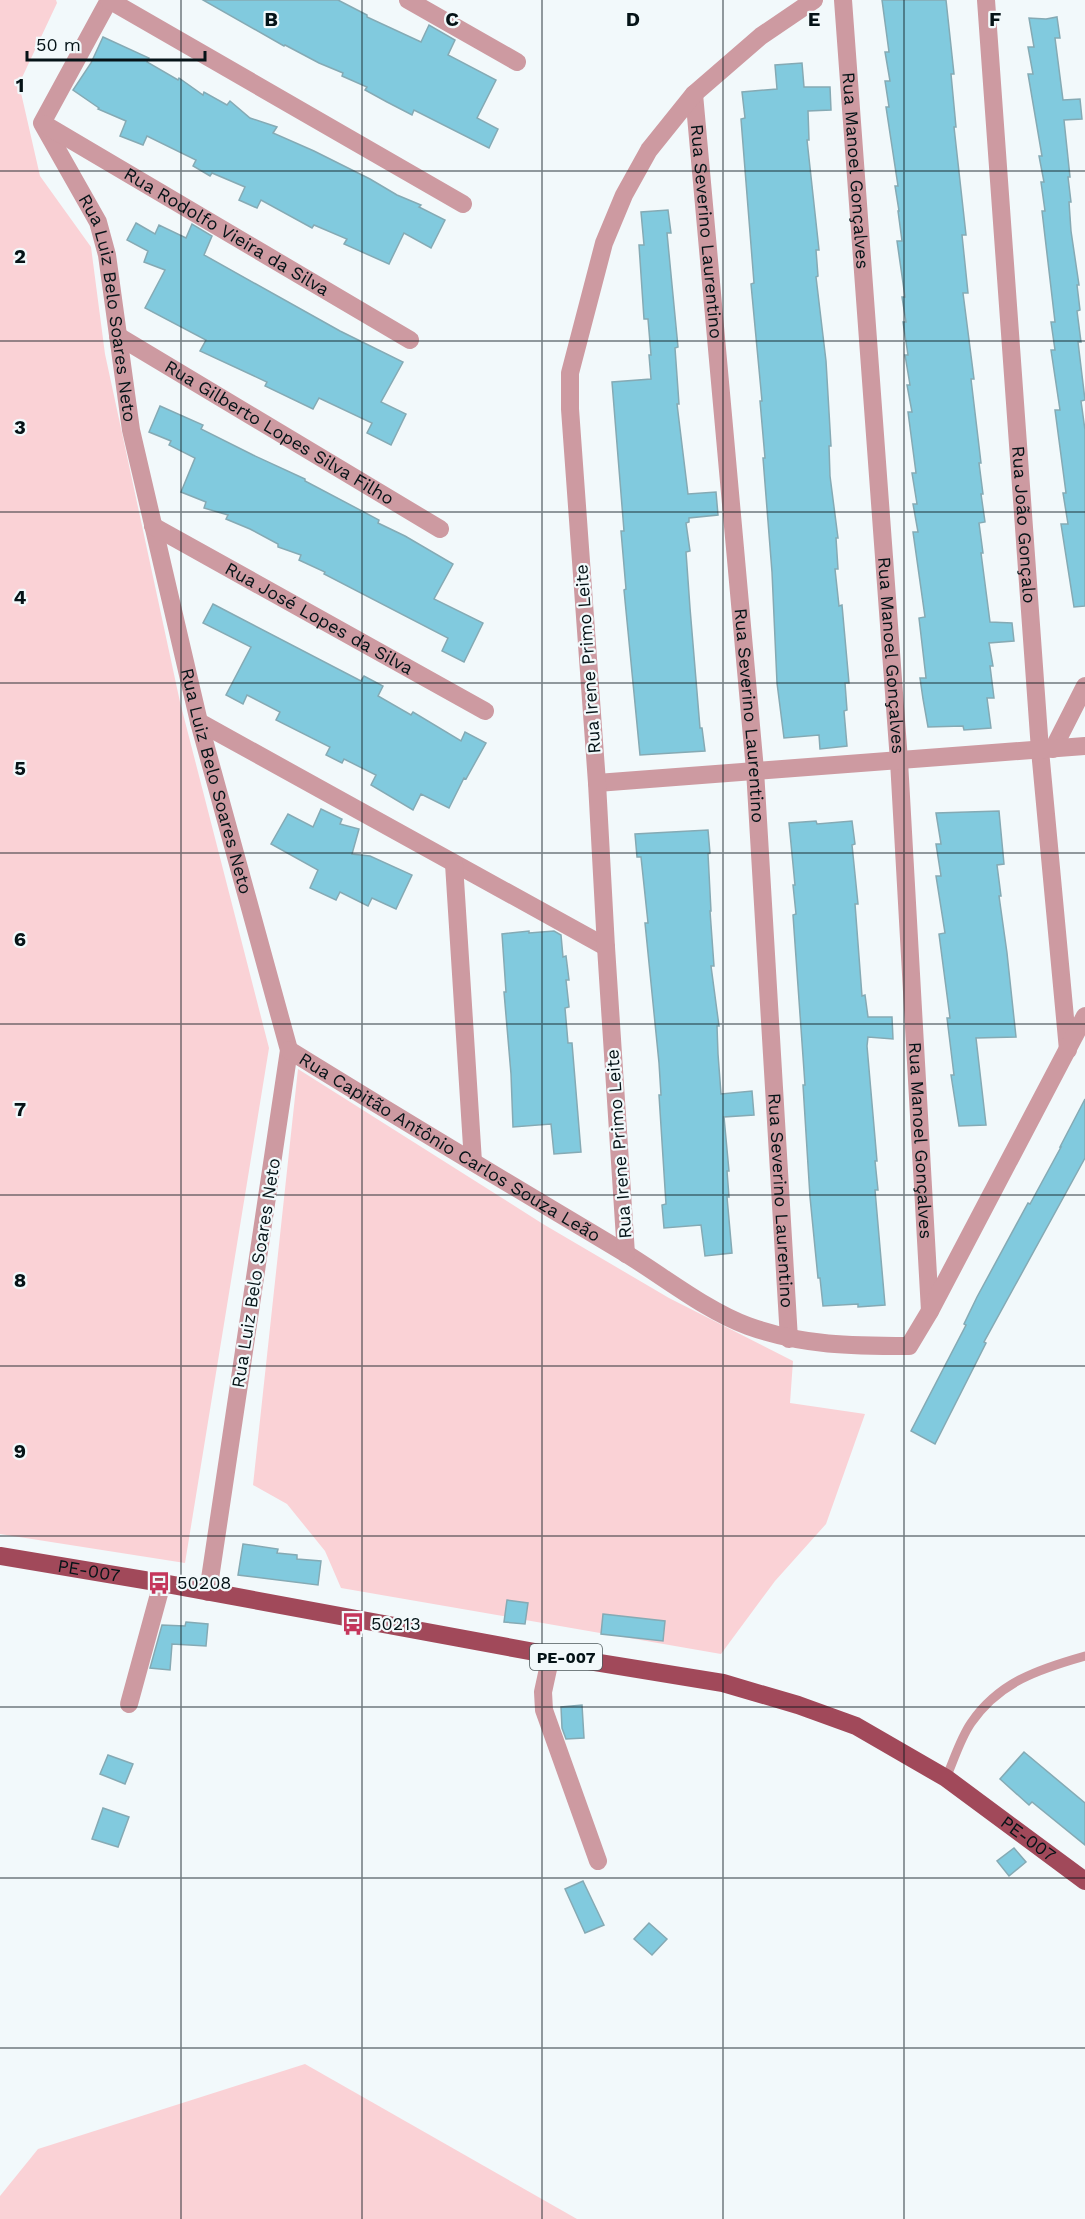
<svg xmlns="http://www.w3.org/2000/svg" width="1085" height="2219" font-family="'Work Sans',sans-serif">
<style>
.green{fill:#fad2d6}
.building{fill:#81cade;stroke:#85aab4;stroke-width:1.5}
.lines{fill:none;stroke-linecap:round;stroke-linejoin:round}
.lane{stroke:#cd9aa1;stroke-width:9}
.street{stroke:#cd9aa1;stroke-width:18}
.primary{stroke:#a1495a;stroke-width:18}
.grid{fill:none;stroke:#051317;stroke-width:1.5;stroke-opacity:0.55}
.labels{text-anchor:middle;stroke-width:4.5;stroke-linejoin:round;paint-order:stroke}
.shield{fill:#f2f9fb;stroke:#4c585b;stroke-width:1.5}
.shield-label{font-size:16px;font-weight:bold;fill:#051317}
.street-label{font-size:18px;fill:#051317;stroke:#f2f9fb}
.poi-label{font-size:18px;fill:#051317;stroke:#f2f9fb;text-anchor:start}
.grid-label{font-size:20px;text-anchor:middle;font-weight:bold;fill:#051317;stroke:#f2f9fb;stroke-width:4.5;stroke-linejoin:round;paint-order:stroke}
</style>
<rect width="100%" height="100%" fill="#f2f9fb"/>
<g class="green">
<polygon points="0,0 56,0 57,3 19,84 40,176 91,247 105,354 180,702 269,1048 185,1563 0,1534"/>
<polygon points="298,1069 543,1224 669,1298 793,1361 790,1403 865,1414 826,1524 775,1581 721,1654 341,1588 325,1551 287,1504 253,1485"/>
<polygon points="305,2064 577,2219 0,2219 0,2196 38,2149"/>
</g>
<g class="building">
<polygon points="203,0 338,0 367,15 367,17 421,42 429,25 455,40 448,55 496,80 477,118 498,129 489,148 414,110 412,115 387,102 365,90 367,87 342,76 343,73 319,63 285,45 284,46"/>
<polygon points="882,0 946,0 954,74 951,74 956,127 954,127 966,235 962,235 968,293 963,293 974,379 971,379 981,463 979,463 983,494 981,494 985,522 979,523 983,553 981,553 990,622 1012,623 1014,641 989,643 993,666 990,666 994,698 987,698 991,728 964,730 963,726 928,727 923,699 920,678 926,678 919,618 925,617 913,532 918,532 913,504 917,504 912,473 916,473 908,412 912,412 907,385 910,385 905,355 908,355 903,322 906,322 902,297 905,297 897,241 902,241 898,211 899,211 895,186 898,186 886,107 889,107 885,81 890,81 885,52 889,52"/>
<polygon points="1057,17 1060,38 1055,38 1063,100 1080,99 1082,119 1064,120 1070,177 1068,177 1071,202 1069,202 1071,231 1079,285 1077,285 1080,310 1077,311 1081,342 1078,342 1085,400 1081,401 1085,430 1085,606 1074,607 1061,524 1068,524 1063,493 1066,493 1055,410 1060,410 1051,350 1055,350 1051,322 1055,322 1042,211 1045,211 1041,182 1044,182 1039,156 1042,156 1028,74 1033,74 1028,47 1034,47 1029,18 1046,19"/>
<polygon points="103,37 149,58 147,62 178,80 179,78 203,95 204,92 227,105 230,101 250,118 277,127 273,133 314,151 370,179 397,195 421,205 419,207 445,220 431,248 404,233 389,264 344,244 347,239 314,225 312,228 261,200 257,208 239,200 245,187 212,173 210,176 193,166 196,160 147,136 143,145 120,136 126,121 98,109 99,108 73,90 91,63"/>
<polygon points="802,63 804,87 830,87 831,110 808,111 809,140 807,140 819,250 816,250 818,276 816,277 826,361 831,446 829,446 830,476 838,538 836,538 838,569 835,569 839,606 842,605 849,683 845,683 847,710 844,711 847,746 820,749 819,735 784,738 777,683 772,572 763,458 765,458 760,401 762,401 751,284 754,283 741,119 745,118 742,92 777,89 775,65"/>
<polygon points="668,210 671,233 667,233 678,347 675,348 679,404 677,404 688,494 716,492 718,515 689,518 689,522 686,523 690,551 686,552 690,608 700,728 702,728 705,751 640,755 624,590 626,589 621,531 624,531 612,382 651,379 649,355 651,355 648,319 644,319 639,245 644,245 641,212"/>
<polygon points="136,223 155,234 159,225 186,238 192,224 212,236 204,255 340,331 403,362 381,402 406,414 391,445 367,433 372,423 319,398 313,409 265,386 267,382 200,351 206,340 145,308 165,270 144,262 148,251 127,240"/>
<polygon points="160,406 203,425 201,429 253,455 305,479 305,481 379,520 378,523 405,536 453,564 434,599 483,623 464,662 442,651 448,638 324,574 325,572 299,560 301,555 278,547 278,544 250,529 226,519 228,515 204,508 206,502 181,492 195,458 169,445 171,441 149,432"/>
<polygon points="213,604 361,681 364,676 383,686 378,696 411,715 413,712 461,741 465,732 486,743 466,779 464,778 449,808 421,794 413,810 371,785 376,775 344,759 342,763 326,755 330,747 276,720 280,712 247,695 243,704 226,695 251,647 203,623"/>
<polygon points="321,809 342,819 340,824 359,829 352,854 370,856 412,875 396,909 372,898 368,906 340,892 336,900 310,888 318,870 271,844 288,814 313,827"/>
<polygon points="999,811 1004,864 997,865 1001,896 999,896 1007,953 1016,1037 976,1038 986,1125 959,1126 951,1075 954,1075 947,1018 950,1018 939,934 945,933 936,876 941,876 936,844 941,844 936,813"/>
<polygon points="816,821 817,824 852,821 855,844 852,845 858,904 855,904 862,996 865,995 868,1017 892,1017 893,1039 868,1037 867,1046 877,1161 875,1161 878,1190 875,1190 885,1305 858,1307 858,1304 823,1306 820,1278 818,1278 810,1197 803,1085 805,1085 793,915 796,914 793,885 795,885 789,823"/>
<polygon points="708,830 710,853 708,854 711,911 710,911 714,966 711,966 719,1026 717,1026 718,1054 721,1094 752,1091 754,1115 724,1117 729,1171 727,1171 729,1197 727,1197 732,1253 705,1256 701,1225 664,1228 662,1205 666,1204 659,1095 661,1095 659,1063 645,923 648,923 641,857 637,857 635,834"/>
<polygon points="529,931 529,933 554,931 561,935 563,957 566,956 569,980 566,980 569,1007 565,1008 568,1043 572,1043 581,1152 554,1154 551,1124 513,1127 511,1074 504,992 506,992 502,934"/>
<polygon points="1085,1099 1085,1158 984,1342 986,1343 935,1444 911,1431 966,1325 964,1324 977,1297 1028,1203 1030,1204 1061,1147 1060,1147"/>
<polygon points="243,1544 278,1549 277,1553 297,1555 297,1559 321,1561 318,1585 238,1575"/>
<polygon points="507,1600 528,1603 525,1624 504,1622"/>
<polygon points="603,1614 665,1621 663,1641 601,1634"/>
<polygon points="186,1622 208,1624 206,1646 172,1644 170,1670 150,1668 162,1625 185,1626"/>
<polygon points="582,1705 584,1738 566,1739 562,1728 561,1707"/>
<polygon points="1024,1752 1085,1803 1085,1845 1032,1802 1029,1805 1000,1779"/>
<polygon points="108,1755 133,1764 125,1784 100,1774"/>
<polygon points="103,1808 129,1817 118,1847 92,1839"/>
<polygon points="1014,1848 1026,1862 1009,1876 997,1861"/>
<polygon points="583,1881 604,1925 585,1933 565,1889"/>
<polygon points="649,1923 667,1939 652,1955 634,1939"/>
</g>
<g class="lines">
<path class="lane" d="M946 1778C954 1760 960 1739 971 1723 999 1682 1039 1669 1085 1656"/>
<g class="street">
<path id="s1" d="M109 0 42 123 98 222 107 255 131 430 199 722 289 1050 208 1592"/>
<polyline points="109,0 463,204"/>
<polyline points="408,0 517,62"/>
<path id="s2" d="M843 0 899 761 930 1311"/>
<path id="s3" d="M986 0 1040 750 1068 1050"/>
<path id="s4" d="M694 94 755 770 789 1339"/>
<path id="s5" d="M44 124 410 340"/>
<path id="s6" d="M118 336 440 529"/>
<path id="s7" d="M153 526 485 711"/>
<polyline points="199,722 606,947"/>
<polyline points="1053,749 1085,686"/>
<polyline points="597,783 1085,746"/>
<polyline points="454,864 473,1162"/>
<path id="s8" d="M289 1050C399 1118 509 1184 620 1250 659 1273 706 1311 748 1326 804 1346 852 1346 909 1346L930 1311 1085 1016"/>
<polyline points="626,1254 606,947 597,783 570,409 570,373 604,243 624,195 649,150 694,94 761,36 814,0"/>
<polyline points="551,1655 543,1692 544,1710 598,1861"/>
<polyline points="129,1704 162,1583"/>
</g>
<path class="primary" id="s9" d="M0 1556 162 1583 551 1655 723 1683 798 1705 856 1726 946 1778 1085 1881"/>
</g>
<path class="grid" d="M181 0V2219M362 0V2219M542 0V2219M723 0V2219M904 0V2219M0 171H1085M0 341H1085M0 512H1085M0 683H1085M0 853H1085M0 1024H1085M0 1195H1085M0 1366H1085M0 1536H1085M0 1707H1085M0 1878H1085M0 2048H1085"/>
<defs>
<g id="bus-bare" transform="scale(1.8)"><path d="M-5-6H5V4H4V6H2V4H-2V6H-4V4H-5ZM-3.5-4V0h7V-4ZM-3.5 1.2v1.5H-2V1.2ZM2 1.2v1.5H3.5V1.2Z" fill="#c5365b" stroke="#f2f9fb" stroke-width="2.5" paint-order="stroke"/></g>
</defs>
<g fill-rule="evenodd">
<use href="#bus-bare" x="159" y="1583"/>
<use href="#bus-bare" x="353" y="1624"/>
</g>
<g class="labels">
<rect class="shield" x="530" y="1644" width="72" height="26" rx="4.5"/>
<g class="shield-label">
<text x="566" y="1663">PE-007</text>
</g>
<g class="street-label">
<text dy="6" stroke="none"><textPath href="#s2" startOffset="171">Rua Manoel Gonçalves</textPath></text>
<text dy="6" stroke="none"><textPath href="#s5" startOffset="212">Rua Rodolfo Vieira da Silva</textPath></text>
<text dy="6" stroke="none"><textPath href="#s4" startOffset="138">Rua Severino Laurentino</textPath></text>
<text dy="6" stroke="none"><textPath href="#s1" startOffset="340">Rua Luiz Belo Soares Neto</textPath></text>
<text dy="6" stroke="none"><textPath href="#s6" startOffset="188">Rua Gilberto Lopes Silva Filho</textPath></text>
<text dy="6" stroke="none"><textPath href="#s3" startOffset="526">Rua João Gonçalo</textPath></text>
<text dy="6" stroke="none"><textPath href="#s7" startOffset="190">Rua José Lopes da Silva</textPath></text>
<text dy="6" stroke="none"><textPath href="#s2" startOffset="657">Rua Manoel Gonçalves</textPath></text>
<text transform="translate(588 659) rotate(-94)" y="6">Rua Irene Primo Leite</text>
<text dy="6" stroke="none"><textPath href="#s4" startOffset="624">Rua Severino Laurentino</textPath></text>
<text dy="6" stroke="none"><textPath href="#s1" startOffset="826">Rua Luiz Belo Soares Neto</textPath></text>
<text dy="6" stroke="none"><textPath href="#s2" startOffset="1143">Rua Manoel Gonçalves</textPath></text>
<text transform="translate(619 1144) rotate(-94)" y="6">Rua Irene Primo Leite</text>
<text dy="6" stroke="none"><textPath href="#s8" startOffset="188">Rua Capitão Antônio Carlos Souza Leão</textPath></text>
<text dy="6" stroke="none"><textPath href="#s4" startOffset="1110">Rua Severino Laurentino</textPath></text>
<text transform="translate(256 1273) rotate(-81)" y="6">Rua Luiz Belo Soares Neto</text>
<text dy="6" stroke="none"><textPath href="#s9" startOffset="90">PE-007</textPath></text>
<text dy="6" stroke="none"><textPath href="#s9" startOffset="1080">PE-007</textPath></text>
</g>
<g class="poi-label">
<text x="177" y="1589">50208</text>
<text x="371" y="1630">50213</text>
</g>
</g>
<g class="grid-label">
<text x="271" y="26">B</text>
<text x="452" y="26">C</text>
<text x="633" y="26">D</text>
<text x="814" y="26">E</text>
<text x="995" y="26">F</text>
<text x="20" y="92">1</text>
<text x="20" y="263">2</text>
<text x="20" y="434">3</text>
<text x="20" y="604">4</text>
<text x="20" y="775">5</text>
<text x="20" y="946">6</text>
<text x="20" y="1116">7</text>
<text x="20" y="1287">8</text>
<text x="20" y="1458">9</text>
</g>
<path d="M27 51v9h178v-9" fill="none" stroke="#051317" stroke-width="3"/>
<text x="36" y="51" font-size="18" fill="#051317" stroke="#f2f9fb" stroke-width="4.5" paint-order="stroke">50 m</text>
</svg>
